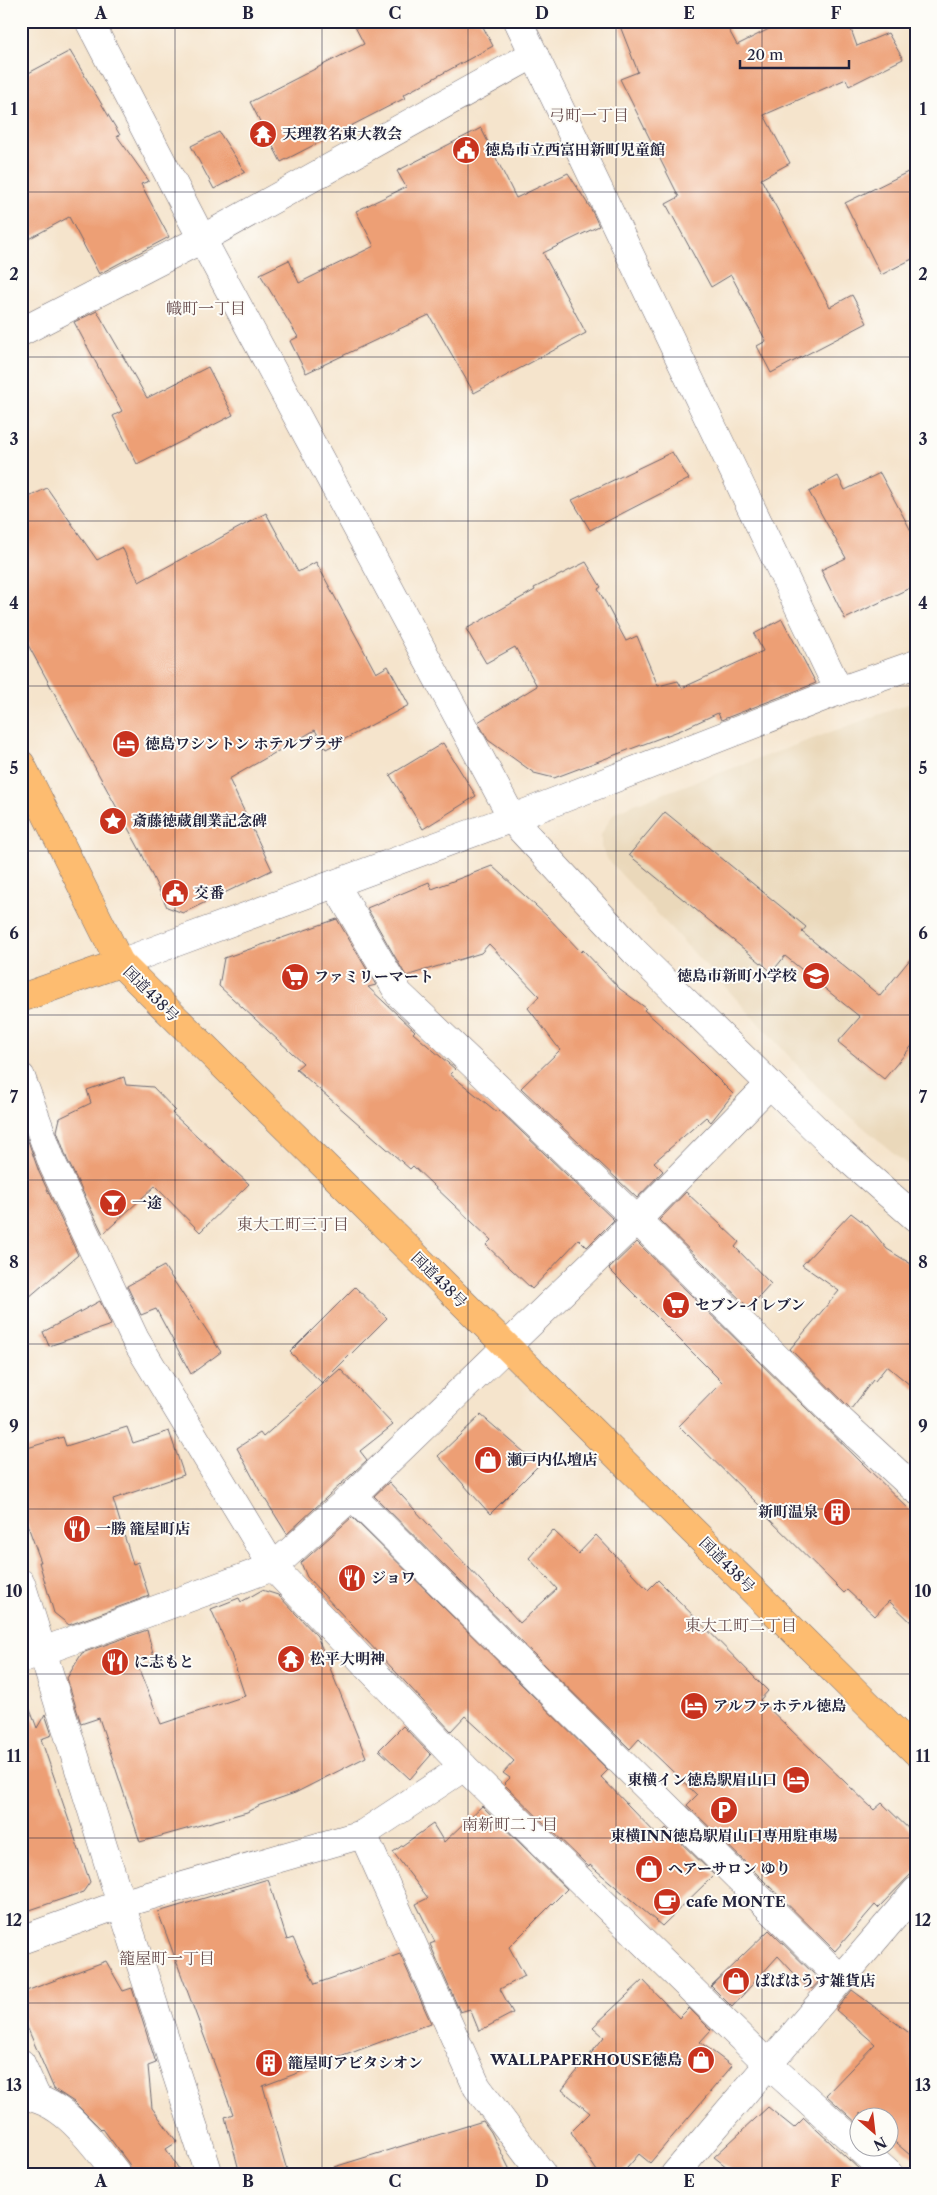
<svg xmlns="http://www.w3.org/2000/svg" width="937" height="2195" font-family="'Libre Caslon Text','Noto Serif JP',serif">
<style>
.built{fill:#ead8ba}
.building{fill:#ed9f75}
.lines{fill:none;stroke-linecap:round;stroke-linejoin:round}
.minor-casing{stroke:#6c666e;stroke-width:29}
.major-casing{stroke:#6c666e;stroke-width:29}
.highway-casing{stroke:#6c666e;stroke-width:29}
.minor{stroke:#fff;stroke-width:28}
.major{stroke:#fdbc70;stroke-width:28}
.highway{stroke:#fdbc70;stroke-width:28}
.grid{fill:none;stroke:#22223b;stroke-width:1;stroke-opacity:0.55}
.labels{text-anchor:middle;stroke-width:4;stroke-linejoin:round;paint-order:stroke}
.poi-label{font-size:15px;font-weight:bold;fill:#22223b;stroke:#fdfcf7;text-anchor:start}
.street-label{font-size:15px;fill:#22223b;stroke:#fdfcf7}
.neighbourhood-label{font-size:16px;fill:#694e4f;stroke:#fdfcf7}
.neatline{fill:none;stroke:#22223b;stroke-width:2}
.grid-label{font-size:16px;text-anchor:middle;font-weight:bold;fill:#22223b}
</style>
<rect width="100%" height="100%" fill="#fdfcf7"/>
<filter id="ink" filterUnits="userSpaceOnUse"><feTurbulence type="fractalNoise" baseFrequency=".02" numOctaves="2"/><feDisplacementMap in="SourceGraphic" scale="10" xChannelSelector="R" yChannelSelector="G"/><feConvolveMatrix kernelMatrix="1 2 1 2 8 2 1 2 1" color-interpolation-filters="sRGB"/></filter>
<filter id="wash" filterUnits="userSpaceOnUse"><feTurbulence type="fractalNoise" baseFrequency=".0096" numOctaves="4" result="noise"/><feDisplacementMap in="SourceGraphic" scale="20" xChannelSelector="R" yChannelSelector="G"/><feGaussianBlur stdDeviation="1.12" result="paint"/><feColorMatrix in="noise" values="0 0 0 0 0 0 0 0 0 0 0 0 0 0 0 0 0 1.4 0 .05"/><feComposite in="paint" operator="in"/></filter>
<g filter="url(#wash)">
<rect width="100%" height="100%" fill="#f5e4cc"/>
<polygon class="built" points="916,701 916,1172 824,1094 607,859 601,847 601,834 614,813 629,806"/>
<g id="blocks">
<g class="building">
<polygon points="352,21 480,21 493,46 403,95 405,98 281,162 250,102 364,44"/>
<polygon points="618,21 724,21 737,45 785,21 848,21 857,46 888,33 903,59 849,86 846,79 764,115 790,163 761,179 830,307 852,295 867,323 771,373 757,346 766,341 731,275 711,287 666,204 679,197 620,79 638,72"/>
<polygon points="70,51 120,135 117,136 149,181 141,184 169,237 99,274 69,217 21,243 21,77"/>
<polygon points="481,128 516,198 568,173 591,209 599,226 543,253 586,333 474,393 429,315 306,373 290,341 298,337 260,274 289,260 299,283 374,246 356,211 406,187 397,171"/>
<polygon points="219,132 245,172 214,189 191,146"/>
<polygon points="916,168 916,257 881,275 845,203"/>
<polygon points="97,311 147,398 208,367 233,415 137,464 113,416 122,411 74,322"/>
<polygon points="672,452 689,479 590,530 572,500"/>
<polygon points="880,473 916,540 916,585 845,619 821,570 846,558 809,492 838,476 845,490"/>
<polygon points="47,488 97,560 122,547 139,582 266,513 298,572 316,562 376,673 388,666 409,705 326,749 315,730 229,779 272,870 183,913 167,907 141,852 21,632 21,501"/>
<polygon points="586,562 601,587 598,589 626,641 637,636 658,686 678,681 682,688 763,651 754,634 782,619 816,683 721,720 718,713 681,730 554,778 534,773 488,740 478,722 537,686 515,647 486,663 466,629 535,590 534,588"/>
<polygon points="443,743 476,796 423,829 390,775"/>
<polygon points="665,812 806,927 802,932 880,996 916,952 916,1041 884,1079 838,1042 860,1017 785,956 772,972 629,855"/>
<polygon points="492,866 547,916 581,952 583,950 620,989 646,1008 644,1010 694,1055 733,1094 711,1122 706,1117 654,1162 663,1171 637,1198 521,1088 560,1050 528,1008 539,996 489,944 481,953 406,976 367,908 429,882 432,889"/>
<polygon points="337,919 376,985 368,987 415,1031 413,1033 455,1069 450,1074 497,1112 499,1110 614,1220 587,1247 579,1239 532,1289 486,1245 491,1240 413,1166 410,1169 296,1069 303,1063 219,986 224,958"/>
<polygon points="124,1077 126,1085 153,1087 175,1110 172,1113 249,1184 200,1232 155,1186 103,1234 67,1159 57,1131 60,1118 91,1103 87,1090"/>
<polygon points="27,1138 39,1172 78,1255 21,1304 21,1140"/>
<polygon points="686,1192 739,1242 735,1247 771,1284 749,1308 659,1220"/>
<polygon points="851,1213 868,1226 887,1249 916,1267 916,1390 887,1366 875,1381 873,1380 851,1409 790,1349 839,1291 802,1265"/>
<polygon points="637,1242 916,1516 916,1627 889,1601 875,1616 847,1590 844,1593 759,1509 761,1507 679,1426 722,1382 609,1269"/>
<polygon points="164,1266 221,1352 191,1374 156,1309 141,1315 127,1286"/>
<polygon points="355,1287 387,1318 322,1383 290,1352"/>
<polygon points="100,1301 111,1325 49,1346 43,1332"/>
<polygon points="340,1369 393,1425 360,1451 367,1460 287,1534 260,1491 237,1448 260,1433 263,1437"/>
<polygon points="481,1415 539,1465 490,1514 438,1456"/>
<polygon points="127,1427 133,1443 169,1431 184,1475 113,1499 133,1564 138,1562 149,1596 69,1625 54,1613 39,1562 41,1562 21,1507 21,1450 63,1437 66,1446"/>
<polygon points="389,1482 520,1623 557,1589 529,1558 553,1530 578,1554 596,1535 648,1590 658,1580 768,1691 760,1700 874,1810 882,1803 916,1836 916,1869 878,1908 875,1905 835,1951 687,1805 697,1795 639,1739 630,1749 374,1496"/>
<polygon points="352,1517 608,1770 601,1777 658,1836 666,1828 714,1875 662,1926 590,1865 589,1867 504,1784 510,1778 503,1773 514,1761 465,1716 451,1731 307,1577 301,1563"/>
<polygon points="262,1590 278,1595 317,1636 366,1757 295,1793 260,1805 247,1812 140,1842 99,1718 81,1724 67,1678 82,1653 147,1630 155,1661 138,1667 161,1724 245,1696 231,1654 211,1609 239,1598 241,1602"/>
<polygon points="21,1694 24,1694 37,1728 45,1714 52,1735 41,1739 90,1882 83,1892 21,1913"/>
<polygon points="403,1726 431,1755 410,1779 379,1750"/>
<polygon points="482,1806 567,1889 509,1947 525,1976 500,1989 513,2013 479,2031 470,2009 460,2012 430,1944 435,1942 416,1904 428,1898 393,1852 433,1824 444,1842"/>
<polygon points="268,1879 287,1940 293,1938 315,1984 400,1954 431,2023 263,2086 288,2174 240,2174 225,2117 233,2114 158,1912"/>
<polygon points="769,1930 820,1980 812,1989 805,1985 778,1956 732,2007 711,1986"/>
<polygon points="106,1961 123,1991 132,1988 156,2063 148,2066 152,2108 177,2142 166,2149 182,2174 132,2174 129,2164 103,2129 102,2130 74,2102 54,2089 21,2013 21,1993"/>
<polygon points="643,1980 679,2018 689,2008 711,2030 700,2042 732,2066 650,2163 639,2154 622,2174 599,2174 571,2132 590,2113 562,2090 604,2037 593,2027"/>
<polygon points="852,1990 916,2038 916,2160 890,2138 890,2118 865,2118 860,2113 860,2126 826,2095 875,2044 836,2010"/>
<polygon points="768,2107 794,2128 804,2118 860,2170 836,2174 736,2174 714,2157"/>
<polygon points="483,2121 491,2132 512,2174 335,2174 334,2167"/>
</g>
</g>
</g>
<g filter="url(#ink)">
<use href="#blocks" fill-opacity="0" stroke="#6c666e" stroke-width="1"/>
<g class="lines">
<g class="minor-casing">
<g id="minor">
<polyline points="89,21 202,239 515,823 635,952 831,1144 916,1218"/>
<polyline points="518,21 839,691"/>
<polyline points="21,332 202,239 534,54"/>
<polyline points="335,884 399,994 637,1220 839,1419 916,1490"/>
<polyline points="120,963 513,818 839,691 916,664"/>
<polyline points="21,1077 53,1165 135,1339 273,1567 464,1767 768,2064 860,2147"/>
<polyline points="352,1496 841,1979"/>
<polyline points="21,1583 121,1904 209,2174"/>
<polyline points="21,1659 273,1567 352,1496 637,1220 769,1085"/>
<polyline points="363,1834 477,2087 542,2174"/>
<polyline points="21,1940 121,1904 363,1834 464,1767"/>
<polyline points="21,2063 36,2096"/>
<path d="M21 2096C63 2098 93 2144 117 2174"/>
<polyline points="860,2148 889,2174"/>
<polyline points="675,2174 916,1891"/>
</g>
</g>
<g class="major-casing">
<polyline id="major" points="21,998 120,963"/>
</g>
<g class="highway-casing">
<polyline id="highway" points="21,764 120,963 916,1752"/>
</g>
<use href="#minor" class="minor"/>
<use href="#major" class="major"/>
<use href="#highway" class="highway"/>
</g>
</g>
<path class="grid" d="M175 21V2174M322 21V2174M468 21V2174M616 21V2174M762 21V2174M21 192H916M21 357H916M21 521H916M21 686H916M21 851H916M21 1015H916M21 1180H916M21 1344H916M21 1509H916M21 1674H916M21 1838H916M21 2003H916"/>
<defs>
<g id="temple-disc" transform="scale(1.4375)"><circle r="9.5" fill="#c8321e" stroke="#fdfcf7"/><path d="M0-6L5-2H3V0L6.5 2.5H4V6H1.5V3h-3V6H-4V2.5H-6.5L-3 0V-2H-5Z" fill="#fff"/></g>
<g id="civic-disc" transform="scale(1.4375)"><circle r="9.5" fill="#c8321e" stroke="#fdfcf7"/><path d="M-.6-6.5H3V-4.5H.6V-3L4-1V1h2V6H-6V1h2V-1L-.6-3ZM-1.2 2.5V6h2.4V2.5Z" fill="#fff"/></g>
<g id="hotel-disc" transform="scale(1.4375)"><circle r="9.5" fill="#c8321e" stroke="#fdfcf7"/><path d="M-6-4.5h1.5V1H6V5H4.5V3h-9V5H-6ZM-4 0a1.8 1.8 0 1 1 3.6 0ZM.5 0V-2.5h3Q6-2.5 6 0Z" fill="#fff"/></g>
<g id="sight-disc" transform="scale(1.4375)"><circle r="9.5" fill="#c8321e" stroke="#fdfcf7"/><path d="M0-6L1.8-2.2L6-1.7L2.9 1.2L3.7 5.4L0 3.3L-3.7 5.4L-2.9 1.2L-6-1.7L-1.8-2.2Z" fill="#fff"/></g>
<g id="school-disc" transform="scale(1.4375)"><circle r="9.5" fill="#c8321e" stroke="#fdfcf7"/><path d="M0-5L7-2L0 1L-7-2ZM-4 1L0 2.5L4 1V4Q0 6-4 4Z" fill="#fff"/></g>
<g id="supermarket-disc" transform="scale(1.4375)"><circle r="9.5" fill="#c8321e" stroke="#fdfcf7"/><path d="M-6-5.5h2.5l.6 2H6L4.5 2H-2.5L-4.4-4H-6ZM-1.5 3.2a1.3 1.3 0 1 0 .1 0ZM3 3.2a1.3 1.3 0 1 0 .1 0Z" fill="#fff"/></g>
<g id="bar-disc" transform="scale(1.4375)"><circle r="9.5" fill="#c8321e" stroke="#fdfcf7"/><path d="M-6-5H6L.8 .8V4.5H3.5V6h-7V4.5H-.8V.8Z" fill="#fff"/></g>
<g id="shop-disc" transform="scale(1.4375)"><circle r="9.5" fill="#c8321e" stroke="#fdfcf7"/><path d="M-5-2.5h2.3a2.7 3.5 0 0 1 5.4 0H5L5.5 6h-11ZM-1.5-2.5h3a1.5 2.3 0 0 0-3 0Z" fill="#fff"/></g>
<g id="building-disc" transform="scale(1.4375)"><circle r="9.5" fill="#c8321e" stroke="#fdfcf7"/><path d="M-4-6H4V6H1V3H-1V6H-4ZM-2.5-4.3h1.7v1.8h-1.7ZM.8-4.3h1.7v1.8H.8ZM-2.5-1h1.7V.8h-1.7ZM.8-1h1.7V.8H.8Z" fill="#fff"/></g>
<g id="restaurant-disc" transform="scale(1.4375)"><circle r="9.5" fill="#c8321e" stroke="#fdfcf7"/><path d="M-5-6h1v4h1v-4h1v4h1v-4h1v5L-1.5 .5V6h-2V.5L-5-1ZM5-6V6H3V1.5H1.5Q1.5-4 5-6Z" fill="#fff"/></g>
<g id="parking-disc" transform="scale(1.4375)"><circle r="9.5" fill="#c8321e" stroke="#fdfcf7"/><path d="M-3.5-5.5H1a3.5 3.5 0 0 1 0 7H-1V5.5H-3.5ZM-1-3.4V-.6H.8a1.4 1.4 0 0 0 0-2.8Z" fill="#fff"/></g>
<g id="cafe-disc" transform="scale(1.4375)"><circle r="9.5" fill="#c8321e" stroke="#fdfcf7"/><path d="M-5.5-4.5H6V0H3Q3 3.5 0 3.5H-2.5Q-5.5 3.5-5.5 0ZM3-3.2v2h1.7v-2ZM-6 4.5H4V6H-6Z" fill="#fff"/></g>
</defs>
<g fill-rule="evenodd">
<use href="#temple-disc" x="263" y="134"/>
<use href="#civic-disc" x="466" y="150"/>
<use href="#hotel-disc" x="126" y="744"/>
<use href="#sight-disc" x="113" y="821"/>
<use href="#civic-disc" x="175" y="893"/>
<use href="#school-disc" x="816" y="976"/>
<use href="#supermarket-disc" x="295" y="977"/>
<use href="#bar-disc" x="113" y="1203"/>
<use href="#supermarket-disc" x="676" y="1305"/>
<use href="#shop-disc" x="488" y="1460"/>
<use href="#building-disc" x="837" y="1512"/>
<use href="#restaurant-disc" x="77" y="1529"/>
<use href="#restaurant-disc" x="352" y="1578"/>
<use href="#temple-disc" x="291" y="1659"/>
<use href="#restaurant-disc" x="115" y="1662"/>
<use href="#hotel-disc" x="694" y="1706"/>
<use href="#hotel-disc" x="796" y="1780"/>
<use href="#parking-disc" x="724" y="1810"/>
<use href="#shop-disc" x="649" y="1869"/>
<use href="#cafe-disc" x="667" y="1902"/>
<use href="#shop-disc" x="736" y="1981"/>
<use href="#shop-disc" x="701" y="2060"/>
<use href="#building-disc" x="269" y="2063"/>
</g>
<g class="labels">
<g class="poi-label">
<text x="282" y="139">天理教名東大教会</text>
<text x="485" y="155">徳島市立西富田新町児童館</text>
<text x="145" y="749">徳島ワシントン ホテルプラザ</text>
<text x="132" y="826">斎藤徳蔵創業記念碑</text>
<text x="194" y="898">交番</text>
<text x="797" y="981" text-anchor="end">徳島市新町小学校</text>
<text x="314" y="982">ファミリーマート</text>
<text x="132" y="1208">一途</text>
<text x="695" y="1310">セブン-イレブン</text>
<text x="507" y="1465">瀬戸内仏壇店</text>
<text x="818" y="1517" text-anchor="end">新町温泉</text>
<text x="96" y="1534">一勝 籠屋町店</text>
<text x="371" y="1583">ジョワ</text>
<text x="310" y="1664">松平大明神</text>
<text x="134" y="1667">に志もと</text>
<text x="713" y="1711">アルファホテル徳島</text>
<text x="777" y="1785" text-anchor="end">東横イン徳島駅眉山口</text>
<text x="724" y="1841" text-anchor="middle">東横INN徳島駅眉山口専用駐車場</text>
<text x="668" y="1874">ヘアーサロン ゆり</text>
<text x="686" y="1907">cafe MONTE</text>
<text x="755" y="1986">ぱぱはうす雑貨店</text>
<text x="682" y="2065" text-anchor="end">WALLPAPERHOUSE徳島</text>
<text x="288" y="2068">籠屋町アビタシオン</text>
</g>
<g class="street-label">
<text transform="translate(151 994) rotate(45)" y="5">国道438号</text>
<text transform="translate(439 1280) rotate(45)" y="5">国道438号</text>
<text transform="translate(727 1565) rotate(45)" y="5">国道438号</text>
</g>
<g class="neighbourhood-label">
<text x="589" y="121">弓町一丁目</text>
<text x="206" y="314">幟町一丁目</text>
<text x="293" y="1230">東大工町三丁目</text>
<text x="741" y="1631">東大工町二丁目</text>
<text x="510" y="1830">南新町二丁目</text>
<text x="167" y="1964">籠屋町一丁目</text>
</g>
</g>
<rect width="937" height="2195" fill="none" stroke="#fdfcf7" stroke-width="55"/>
<g transform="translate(874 2132) rotate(152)"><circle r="24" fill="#fdfcf7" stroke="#a5a5ac"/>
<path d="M0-4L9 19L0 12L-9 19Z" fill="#c8321e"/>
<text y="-8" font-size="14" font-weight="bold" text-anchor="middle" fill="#22223b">N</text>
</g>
<path d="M740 60v8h109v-8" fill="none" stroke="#22223b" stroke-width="2.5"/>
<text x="747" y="60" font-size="15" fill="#22223b" stroke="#fdfcf7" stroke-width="4" paint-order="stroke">20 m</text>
<rect x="28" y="28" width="882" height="2140" class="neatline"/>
<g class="grid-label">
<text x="101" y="19">A</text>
<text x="248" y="19">B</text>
<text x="395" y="19">C</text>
<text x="542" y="19">D</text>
<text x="689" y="19">E</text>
<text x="836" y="19">F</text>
<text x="14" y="115">1</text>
<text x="923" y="115">1</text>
<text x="14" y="280">2</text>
<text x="923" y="280">2</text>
<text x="14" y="445">3</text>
<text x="923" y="445">3</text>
<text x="14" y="609">4</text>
<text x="923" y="609">4</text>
<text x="14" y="774">5</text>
<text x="923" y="774">5</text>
<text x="14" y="939">6</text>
<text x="923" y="939">6</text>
<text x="14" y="1103">7</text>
<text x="923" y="1103">7</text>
<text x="14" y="1268">8</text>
<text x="923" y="1268">8</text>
<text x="14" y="1432">9</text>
<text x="923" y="1432">9</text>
<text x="14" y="1597">10</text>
<text x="923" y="1597">10</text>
<text x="14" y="1762">11</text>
<text x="923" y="1762">11</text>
<text x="14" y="1926">12</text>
<text x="923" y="1926">12</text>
<text x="14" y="2091">13</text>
<text x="923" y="2091">13</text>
<text x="101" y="2187">A</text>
<text x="248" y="2187">B</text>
<text x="395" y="2187">C</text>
<text x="542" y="2187">D</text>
<text x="689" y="2187">E</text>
<text x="836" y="2187">F</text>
</g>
</svg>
